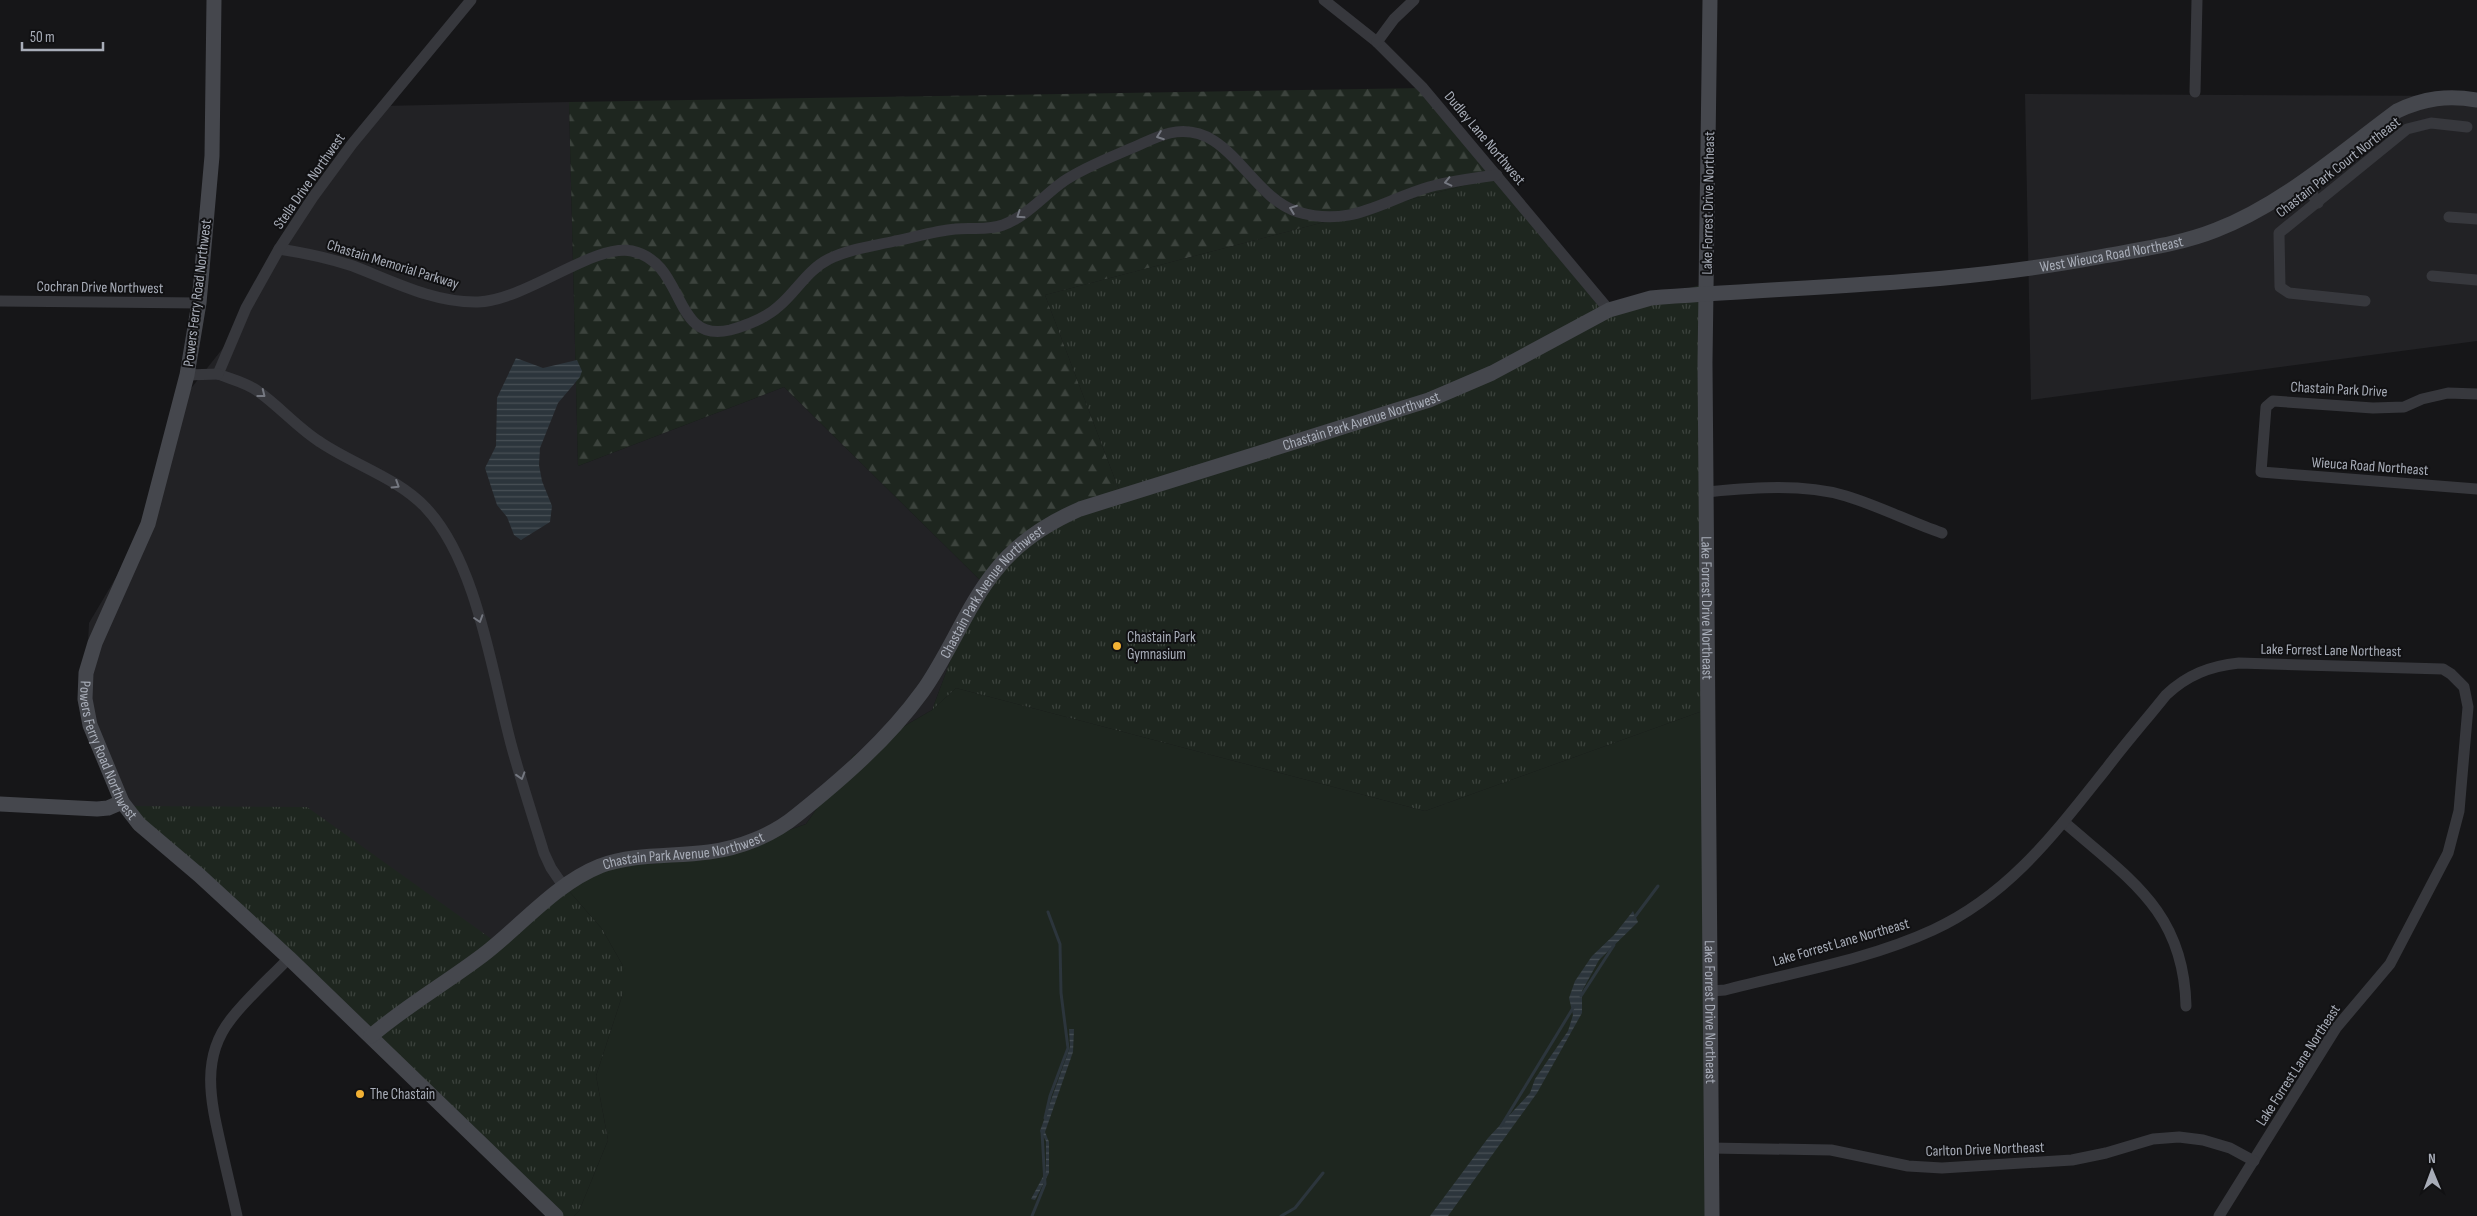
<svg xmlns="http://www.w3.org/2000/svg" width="2477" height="1216" font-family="'Sofia Sans Condensed',sans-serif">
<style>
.built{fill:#222225}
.green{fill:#1e261f}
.forest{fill:url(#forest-firs)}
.park{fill:url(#park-tufts)}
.water{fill:url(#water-rules)}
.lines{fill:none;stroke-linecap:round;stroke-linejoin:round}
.stream{stroke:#2c353c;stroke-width:3}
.street{stroke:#37383d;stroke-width:11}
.secondary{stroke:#45474d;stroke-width:15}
.oneway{stroke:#757881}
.poi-dot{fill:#f2b134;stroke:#111113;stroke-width:2}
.labels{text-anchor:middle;stroke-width:4;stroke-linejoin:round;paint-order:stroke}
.street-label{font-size:15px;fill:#a8adb8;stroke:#111113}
.poi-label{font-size:15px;fill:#a8adb8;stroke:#111113;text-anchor:start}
</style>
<defs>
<pattern id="forest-firs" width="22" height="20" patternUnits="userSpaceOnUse" patternTransform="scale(1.25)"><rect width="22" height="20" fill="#1e261f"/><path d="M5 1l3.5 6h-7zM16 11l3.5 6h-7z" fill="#3c433d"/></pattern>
<pattern id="park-tufts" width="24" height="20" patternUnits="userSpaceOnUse" patternTransform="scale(1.25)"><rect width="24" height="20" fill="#1e261f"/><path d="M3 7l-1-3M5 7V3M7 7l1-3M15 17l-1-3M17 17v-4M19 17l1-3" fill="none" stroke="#3c433d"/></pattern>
<pattern id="water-rules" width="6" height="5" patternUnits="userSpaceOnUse" patternTransform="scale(1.25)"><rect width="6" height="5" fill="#2c353c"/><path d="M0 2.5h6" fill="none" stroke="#485056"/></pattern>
</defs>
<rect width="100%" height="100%" fill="#161618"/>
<g class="built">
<polygon points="2025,94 2477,96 2477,341 2031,400"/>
<polygon points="569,102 578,466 784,387 984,584 973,600 932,710 853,756 806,824 732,850 653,864 616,864 568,890 500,945 124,806 98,764 85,703 89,623 137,542 177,406 231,338 284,232 381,106"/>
</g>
<polygon class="green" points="956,688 1425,811 1705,710 1713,1216 574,1216 579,1211 608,1140 596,1076 623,993 623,966 602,929 568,890 616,864 653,864 732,850 806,824 853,756 932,710"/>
<polygon class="forest" points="1425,88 1493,178 1045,295 1119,490 984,584 784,387 578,466 569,102"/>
<g class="park">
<polygon points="1493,178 1606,311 1704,284 1705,710 1425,811 956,688 932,710 973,600 1009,550 1119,490 1045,295"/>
<polygon points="124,806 307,807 500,945 568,890 602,929 623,966 623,993 596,1076 608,1140 579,1211 574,1216 562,1216"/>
</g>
<g class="water">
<polygon points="516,358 543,368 577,360 582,371 580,377 558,403 540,448 539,465 542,481 552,506 550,522 521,540 514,535 507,517 497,505 485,468 496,446 497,398"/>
<polygon points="1633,911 1638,922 1599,960 1582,991 1582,1013 1537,1093 1448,1216 1430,1216 1488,1138 1530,1093 1535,1079 1568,1031 1573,1015 1569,998 1575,981 1592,956 1614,935"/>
<polygon points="1069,1029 1074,1029 1073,1052 1045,1132 1049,1142 1049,1173 1035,1200 1031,1199 1046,1171 1046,1141 1040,1131 1070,1047"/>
</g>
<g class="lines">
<g class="stream">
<polyline points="1634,918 1658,886"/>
<polyline points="1581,996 1614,945"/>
<polyline points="1045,1118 1050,1096 1068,1048 1061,993 1060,944 1048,912"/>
<polyline points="1501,1126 1573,1008"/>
<polyline points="1032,1216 1045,1184 1042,1132"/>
<polyline points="1281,1216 1295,1208 1323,1173"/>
</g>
<g class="street">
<polyline points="1324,0 1377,42 1423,88 1609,310"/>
<polyline points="1377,42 1394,19 1414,0"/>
<polyline points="2195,92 2197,0"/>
<polyline points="2303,180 2318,203"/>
<polyline points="2449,217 2477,219"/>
<path d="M279 249C305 253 329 258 353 266 392 281 434 303 478 302 527 300 594 243 632 251 687 263 671 344 730 330 748 325 766 318 779 306 797 291 807 270 829 259 849 249 873 246 895 241 915 237 935 231 955 229 971 227 987 231 1003 225 1026 217 1044 195 1064 181 1085 167 1109 158 1132 148 1144 143 1157 136 1170 133 1230 120 1248 196 1298 212 1351 228 1381 201 1429 187 1451 181 1474 178 1497 175"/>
<polyline points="2432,276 2477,280"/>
<polyline points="0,301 199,303"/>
<polyline points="2365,301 2289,293 2280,287 2279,233 2407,129 2431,123 2467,127"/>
<path d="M218 374C230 379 248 383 259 392 281 408 298 428 320 442 354 465 398 478 426 508 477 562 492 673 511 744 521 781 533 817 544 853L551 868 564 887"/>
<polyline points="218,374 246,308 279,249 313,197 352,144 471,0"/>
<polyline points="187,375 218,374"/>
<polyline points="2477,394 2448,393 2422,399 2404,407 2373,408 2273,401 2266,407 2261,472 2477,489"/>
<path d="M1706 492C1751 488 1802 483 1846 496 1879 506 1910 522 1942 533"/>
<path d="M2064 822C2129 879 2184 911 2186 1006"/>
<path d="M1711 991 1725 990C1794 972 1868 960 1933 930 2009 895 2055 833 2106 769 2125 744 2146 720 2166 695 2187 675 2210 666 2239 663L2443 669 2451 674 2464 687 2468 707 2459 811 2448 853 2390 964 2336 1028 2219 1216"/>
<polyline points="1711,1148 1831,1150 1908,1166 1942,1168 2072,1160 2106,1153 2153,1139 2179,1137 2203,1140 2230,1148 2254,1161"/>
<path d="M237 1216C232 1193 226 1169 221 1146 211 1102 200 1058 231 1019 248 997 270 978 289 958"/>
</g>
<g class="secondary">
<path id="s1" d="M214 0 212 156 199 303 187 375 148 524 95 643 86 673 85 699 90 725 122 802 139 824 199 875 289 958 556 1216"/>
<path id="s2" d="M1710 0 1705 363 1712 1216"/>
<polyline points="0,804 97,809 108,808 122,802"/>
<path id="s3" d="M371 1036C406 1006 446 983 483 955 521 926 555 884 600 866 635 853 673 857 709 852 740 848 773 835 797 815 842 779 888 739 922 692 949 655 967 605 996 570 1018 542 1048 523 1080 509L1429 400 1492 373 1609 310 1651 298C1802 286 1955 285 2104 256 2142 249 2181 244 2216 230 2283 204 2340 153 2397 111 2424 98 2448 95 2477 100"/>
</g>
</g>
<defs><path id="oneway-chevron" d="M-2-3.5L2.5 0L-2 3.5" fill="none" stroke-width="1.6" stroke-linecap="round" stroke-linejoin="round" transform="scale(1.25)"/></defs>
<g class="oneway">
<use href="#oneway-chevron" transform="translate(1160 136) rotate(160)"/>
<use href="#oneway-chevron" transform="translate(1448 182) rotate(167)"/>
<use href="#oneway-chevron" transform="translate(1293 209) rotate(-159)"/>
<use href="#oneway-chevron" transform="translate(1020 215) rotate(146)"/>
<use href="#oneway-chevron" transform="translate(262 394) rotate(38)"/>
<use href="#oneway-chevron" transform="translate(396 485) rotate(32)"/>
<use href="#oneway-chevron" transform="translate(479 619) rotate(72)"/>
<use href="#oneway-chevron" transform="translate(521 776) rotate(73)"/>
</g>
<g class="poi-dot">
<circle cx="1117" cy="646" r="5"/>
<circle cx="360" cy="1094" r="5"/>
</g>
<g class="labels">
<g class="street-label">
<text transform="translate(1485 138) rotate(50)" y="5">Dudley Lane Northwest</text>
<text transform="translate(2338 167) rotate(-38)" y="5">Chastain Park Court Northeast</text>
<text transform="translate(309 181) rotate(-55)" y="5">Stella Drive Northwest</text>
<text transform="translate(1708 203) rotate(-89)" y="5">Lake Forrest Drive Northeast</text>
<text dy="5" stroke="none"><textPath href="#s3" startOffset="1990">West Wieuca Road Northeast</textPath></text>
<text transform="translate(393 264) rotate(17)" y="5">Chastain Memorial Parkway</text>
<text transform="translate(100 287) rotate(1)" y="5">Cochran Drive Northwest</text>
<text transform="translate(197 293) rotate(-83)" y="5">Powers Ferry Road Northwest</text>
<text transform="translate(2339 389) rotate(3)" y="5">Chastain Park Drive</text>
<text dy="5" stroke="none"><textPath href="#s3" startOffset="1211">Chastain Park Avenue Northwest</textPath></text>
<text transform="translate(2370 466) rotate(4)" y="5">Wieuca Road Northeast</text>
<text dy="5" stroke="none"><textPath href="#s3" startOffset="792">Chastain Park Avenue Northwest</textPath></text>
<text dy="5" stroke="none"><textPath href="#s2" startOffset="608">Lake Forrest Drive Northeast</textPath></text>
<text transform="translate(2331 650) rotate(1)" y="5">Lake Forrest Lane Northeast</text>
<text dy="5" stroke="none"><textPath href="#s1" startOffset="774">Powers Ferry Road Northwest</textPath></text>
<text dy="5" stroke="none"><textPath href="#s3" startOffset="371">Chastain Park Avenue Northwest</textPath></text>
<text transform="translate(1841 942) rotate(-16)" y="5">Lake Forrest Lane Northeast</text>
<text dy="5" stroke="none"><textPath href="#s2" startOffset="1012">Lake Forrest Drive Northeast</textPath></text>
<text transform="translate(2298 1065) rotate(-57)" y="5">Lake Forrest Lane Northeast</text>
<text transform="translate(1985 1149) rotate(-2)" y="5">Carlton Drive Northeast</text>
</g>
<g class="poi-label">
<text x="1127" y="642">Chastain Park<tspan x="1127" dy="17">Gymnasium</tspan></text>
<text x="370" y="1099">The Chastain</text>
</g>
</g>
<g transform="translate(2432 1171) rotate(359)" stroke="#111113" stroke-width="4" paint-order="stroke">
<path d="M0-4L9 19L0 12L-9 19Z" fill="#a8adb8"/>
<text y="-8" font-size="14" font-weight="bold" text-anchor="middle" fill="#a8adb8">N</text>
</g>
<path d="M22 42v8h81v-8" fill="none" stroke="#a8adb8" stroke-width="2.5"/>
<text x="30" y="42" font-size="15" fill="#a8adb8" stroke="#111113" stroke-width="4" paint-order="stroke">50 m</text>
</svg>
